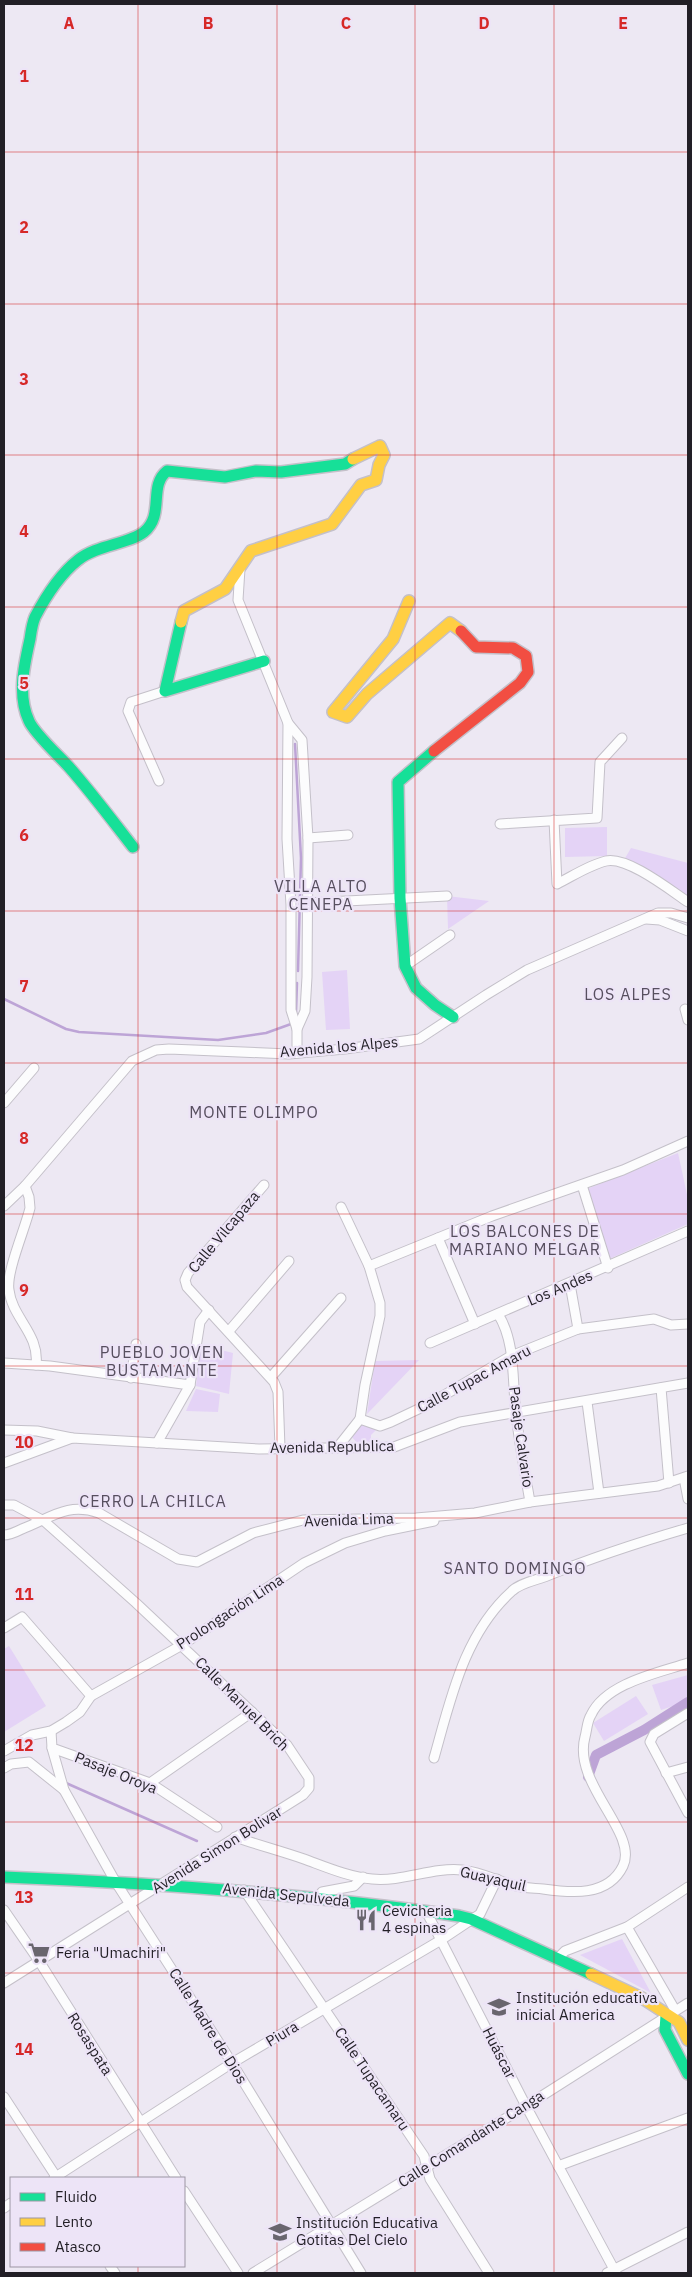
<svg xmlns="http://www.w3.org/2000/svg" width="692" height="2277" font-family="'IBM Plex Sans',sans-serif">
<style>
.green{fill:#e4d3f6}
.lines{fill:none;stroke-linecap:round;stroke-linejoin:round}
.stream{stroke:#bda4d6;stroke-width:2.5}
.canal{stroke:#bda4d6;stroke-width:10}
.street-casing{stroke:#c4c0c9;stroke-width:11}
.fast-casing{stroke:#c4c0c9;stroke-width:14}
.slow-casing{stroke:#c4c0c9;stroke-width:14}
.jam-casing{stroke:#c4c0c9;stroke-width:14}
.street{stroke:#fcfcfd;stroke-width:9}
.fast{stroke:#16e098;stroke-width:11}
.slow{stroke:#ffcf43;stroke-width:11}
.jam{stroke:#f24e42;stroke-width:11}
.grid{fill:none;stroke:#d62828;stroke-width:1;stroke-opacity:0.55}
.labels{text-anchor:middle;stroke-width:4.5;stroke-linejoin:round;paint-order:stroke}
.street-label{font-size:15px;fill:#221f26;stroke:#ede4f7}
.poi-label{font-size:15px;fill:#221f26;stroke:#ede4f7;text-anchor:start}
.neighbourhood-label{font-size:16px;letter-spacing:1px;fill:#574f5f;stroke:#ede4f7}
.grid-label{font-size:16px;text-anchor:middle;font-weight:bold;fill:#d62828;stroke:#ede4f7;stroke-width:4.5;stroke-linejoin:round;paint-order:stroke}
</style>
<rect width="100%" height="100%" fill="#ede8f3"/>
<g class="green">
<polygon points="607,827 607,856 565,857 565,828"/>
<polygon points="631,848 688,863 688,896 624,860"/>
<polygon points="447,896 489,901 448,929"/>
<polygon points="347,970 350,1029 326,1030 322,972"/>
<polygon points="678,1153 688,1199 688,1224 609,1259 587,1189"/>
<polygon points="201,1345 233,1353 229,1394 196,1386"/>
<polygon points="419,1360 367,1414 375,1361"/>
<polygon points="196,1389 220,1394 218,1412 186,1411"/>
<polygon points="363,1424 377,1429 371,1435 371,1443 359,1445 351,1436"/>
<polygon points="9,1646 46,1706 4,1732 4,1649"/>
<polygon points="688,1675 688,1701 661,1710 652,1685"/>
<polygon points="636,1696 648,1714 604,1741 593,1723"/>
<polygon points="622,1939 651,1993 580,1955"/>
</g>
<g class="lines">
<g class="stream">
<polyline points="295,744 301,858 298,971"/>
<polyline points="4,999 66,1029 79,1032 218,1040 266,1033 291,1024"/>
<polyline points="296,1012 297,983"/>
<polyline points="66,1783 197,1841"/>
</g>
<polyline class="canal" points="588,1777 596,1755 644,1730 688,1702"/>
<g class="street-casing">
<g id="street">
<polyline points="240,569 238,600 288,723 302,740 308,838 307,977 305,1011 297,1029 297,1053"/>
<polyline points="288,723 287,839 291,905 291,1010 297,1029"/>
<polyline points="159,781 128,711 131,702 165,691"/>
<path d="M554 820 557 884C573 876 589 865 606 861 627 856 670 890 688 902"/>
<polyline points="500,824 597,818 600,762 622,738"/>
<polyline points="308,838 348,835"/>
<polyline points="306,903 447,896"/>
<polyline points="646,919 660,920 688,931"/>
<polyline points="405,966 450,935"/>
<polyline points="685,1009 688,1020"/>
<polyline points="4,1103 34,1068"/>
<polyline points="264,1185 188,1273 185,1280 187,1287 274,1382 278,1392 280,1448"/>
<polyline points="582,1185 608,1268"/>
<path d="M25 1186 29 1197 30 1208C25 1229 6 1272 9 1290 12 1318 40 1334 36 1365"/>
<polyline points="4,1206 25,1186 132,1061 156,1050 169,1049 289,1054 345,1049 419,1039 486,995 527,970 658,913 671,913 688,918"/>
<polyline points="341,1207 369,1266 380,1303 380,1316 365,1385 360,1419"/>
<polyline points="438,1238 475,1324"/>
<polyline points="369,1266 492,1216 623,1170 688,1141"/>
<polyline points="570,1284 578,1329"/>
<path d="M498 1314C516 1342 512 1382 516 1413 519 1443 525 1472 530 1502"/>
<polyline points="229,1331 289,1261"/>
<polyline points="430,1343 688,1231"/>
<polyline points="4,1363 50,1366 190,1385"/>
<polyline points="271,1377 341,1298"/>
<polyline points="131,1378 136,1344"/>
<polyline points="661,1388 669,1483"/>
<polyline points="587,1402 599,1493"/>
<polyline points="360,1419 380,1426 391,1422 429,1404 511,1356 578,1329 654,1319 671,1325 688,1324"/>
<polyline points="4,1430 37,1431 72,1438"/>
<polyline points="157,1443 190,1385 200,1322 209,1310"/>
<polyline points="337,1448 360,1419"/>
<polyline points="4,1463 72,1438 259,1449 394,1447 460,1422 688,1383"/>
<polyline points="684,1478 688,1499"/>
<polyline points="4,1505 14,1505 44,1521 136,1603 287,1745 309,1778 309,1788 303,1795 4,1983"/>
<path d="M4 1535C10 1535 16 1532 22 1529 51 1518 67 1502 99 1513L178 1559 197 1562 253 1533 303 1520 416 1518 475 1513 530 1502 658 1486 688 1476"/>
<polyline points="4,1628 22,1617 91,1696"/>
<polyline points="688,1713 654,1734 650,1742 688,1813"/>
<polyline points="51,1731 52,1748 150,1783 217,1827"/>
<polyline points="52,1748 64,1790 115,1881 232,2063 361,2273"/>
<polyline points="4,1751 32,1735 51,1731 66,1722 80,1712 91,1696 182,1645 304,1563 345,1543 385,1531 434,1521"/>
<path d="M434 1758C451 1698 464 1634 512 1591 520 1583 537 1580 547 1576 594 1557 640 1542 688 1528"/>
<polyline points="4,1768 11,1764 29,1762 64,1790"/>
<polyline points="666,1773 688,1767"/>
<polyline points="150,1783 252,1712"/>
<path d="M235 1837C258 1845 281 1851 304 1859 326 1867 349 1877 372 1879 403 1882 432 1867 462 1870 480 1872 496 1880 513 1885 522 1888 533 1888 543 1889 571 1893 608 1897 623 1866 639 1833 572 1784 585 1737 587 1730 587 1721 591 1715 606 1683 658 1673 688 1663"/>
<polyline points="244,1890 424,2156 430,2179 489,2273"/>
<polyline points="318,1897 322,1892 354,1886 363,1877"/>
<polyline points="4,1910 39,1961 176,2178"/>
<polyline points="426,1911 526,2106 616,2273"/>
<polyline points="627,1927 675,2010"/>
<polyline points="558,1958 565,1951 627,1927 688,1887"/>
<polyline points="4,2097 57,2178"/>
<polyline points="558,2166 688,2118"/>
<polyline points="54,2178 232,2063 441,1940 480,1914 497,1879"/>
<polyline points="184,2191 238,2273"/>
<polyline points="4,2208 11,2203"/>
<polyline points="110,2266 115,2273"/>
<polyline points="253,2273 526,2106 688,2003"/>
<polyline points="607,2273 688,2232"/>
</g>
</g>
<g class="fast-casing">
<g id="fast">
<polyline points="181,622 165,691 264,661"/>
<polyline points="434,751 398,782 400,898 405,966 416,988 435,1005 453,1017"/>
<path d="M133 847C112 820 91 792 69 767 59 756 34 733 29 721 17 695 24 666 30 639 31 632 32 624 35 617 46 596 59 575 78 560 96 545 129 544 144 532 165 515 148 486 167 471L225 477 256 471 281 472 345 464 353 459"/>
<path d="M4 1877C156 1883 308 1894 459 1916L471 1919 591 1974"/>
<polyline points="666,2016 665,2030 688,2074"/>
</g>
</g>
<g class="slow-casing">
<g id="slow">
<polyline points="409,601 393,639 333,712 347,717 367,694 450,623 461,631"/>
<polyline points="181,622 184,611 225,589 251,551 332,524 361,485 376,480 379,465 384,455 380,446 353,459"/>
<polyline points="591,1974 642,1998 679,2022 688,2040"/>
</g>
</g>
<g class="jam-casing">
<polyline id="jam" points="434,751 520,683 528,672 526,656 513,648 476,647 461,631"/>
</g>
<use href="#street" class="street"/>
<use href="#fast" class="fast"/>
<use href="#slow" class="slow"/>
<use href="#jam" class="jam"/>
</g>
<path class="grid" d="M138 4V2178M277 4V2273M415 4V2273M554 4V2273M4 152H688M4 304H688M4 455H688M4 607H688M4 759H688M4 911H688M4 1063H688M4 1214H688M4 1366H688M4 1518H688M4 1670H688M4 1822H688M4 1973H688M4 2125H688M138 2266V2273"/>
<defs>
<g id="restaurant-bare" transform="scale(1.725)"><path d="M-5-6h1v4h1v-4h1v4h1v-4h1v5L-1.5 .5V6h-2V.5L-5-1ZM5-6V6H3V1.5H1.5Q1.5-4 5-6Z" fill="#69656e" stroke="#ede4f7" stroke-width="2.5" paint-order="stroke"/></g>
<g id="supermarket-bare" transform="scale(1.725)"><path d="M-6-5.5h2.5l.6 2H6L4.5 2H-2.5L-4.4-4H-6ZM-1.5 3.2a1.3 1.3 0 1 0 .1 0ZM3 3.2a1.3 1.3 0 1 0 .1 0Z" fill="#69656e" stroke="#ede4f7" stroke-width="2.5" paint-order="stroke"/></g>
<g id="school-bare" transform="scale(1.725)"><path d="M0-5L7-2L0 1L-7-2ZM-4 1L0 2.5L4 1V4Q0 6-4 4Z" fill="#69656e" stroke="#ede4f7" stroke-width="2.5" paint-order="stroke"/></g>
</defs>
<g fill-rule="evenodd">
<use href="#restaurant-bare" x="366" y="1920"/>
<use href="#supermarket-bare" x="39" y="1953"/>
<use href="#school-bare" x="499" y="2007"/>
<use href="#school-bare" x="280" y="2232"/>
</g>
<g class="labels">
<g class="street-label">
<text transform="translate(339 1047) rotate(-5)" y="5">Avenida los Alpes</text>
<text transform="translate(224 1232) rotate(-50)" y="5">Calle Vilcapaza</text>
<text transform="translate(560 1288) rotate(-23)" y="5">Los Andes</text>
<text transform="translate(474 1379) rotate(-28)" y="5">Calle Tupac Amaru</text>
<text transform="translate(521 1437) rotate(82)" y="5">Pasaje Calvario</text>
<text transform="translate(332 1447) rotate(-1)" y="5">Avenida Republica</text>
<text transform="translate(349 1520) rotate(-2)" y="5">Avenida Lima</text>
<text transform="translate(230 1612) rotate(-33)" y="5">Prolongación Lima</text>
<text transform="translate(242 1704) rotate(45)" y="5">Calle Manuel Brich</text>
<text transform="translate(116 1773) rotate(22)" y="5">Pasaje Oroya</text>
<text transform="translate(217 1850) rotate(-32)" y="5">Avenida Simon Bolivar</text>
<text transform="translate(493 1879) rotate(13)" y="5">Guayaquil</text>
<text transform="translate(286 1895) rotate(6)" y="5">Avenida Sepulveda</text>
<text transform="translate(208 2026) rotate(58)" y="5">Calle Madre de Dios</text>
<text transform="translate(282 2034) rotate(-31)" y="5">Piura</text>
<text transform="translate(90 2044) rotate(58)" y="5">Rosaspata</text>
<text transform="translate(499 2053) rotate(63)" y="5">Huáscar</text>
<text transform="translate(372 2079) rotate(56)" y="5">Calle Tupacamaru</text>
<text transform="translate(471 2139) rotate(-32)" y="5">Calle Comandante Canga</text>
</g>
<g class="poi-label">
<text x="382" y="1916">Cevicheria<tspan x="382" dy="17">4 espinas</tspan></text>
<text x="56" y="1958">Feria "Umachiri"</text>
<text x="516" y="2003">Institución educativa<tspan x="516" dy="17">inicial America</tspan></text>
<text x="296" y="2228">Institución Educativa<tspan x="296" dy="17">Gotitas Del Cielo</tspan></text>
</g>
<g class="neighbourhood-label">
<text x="321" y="892">VILLA ALTO<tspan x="321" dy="18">CENEPA</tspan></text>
<text x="628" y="1000">LOS ALPES</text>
<text x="254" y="1118">MONTE OLIMPO</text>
<text x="525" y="1237">LOS BALCONES DE<tspan x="525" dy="18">MARIANO MELGAR</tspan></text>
<text x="162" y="1358">PUEBLO JOVEN<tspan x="162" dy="18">BUSTAMANTE</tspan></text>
<text x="153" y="1507">CERRO LA CHILCA</text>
<text x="515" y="1574">SANTO DOMINGO</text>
</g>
</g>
<g class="grid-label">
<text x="69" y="29">A</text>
<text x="208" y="29">B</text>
<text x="346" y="29">C</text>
<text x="484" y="29">D</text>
<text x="623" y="29">E</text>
<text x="24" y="82">1</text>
<text x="24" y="233">2</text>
<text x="24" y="385">3</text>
<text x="24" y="537">4</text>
<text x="24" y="689">5</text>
<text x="24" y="841">6</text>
<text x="24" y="992">7</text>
<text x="24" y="1144">8</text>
<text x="24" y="1296">9</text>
<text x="24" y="1448">10</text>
<text x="24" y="1600">11</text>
<text x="24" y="1751">12</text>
<text x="24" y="1903">13</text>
<text x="24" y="2055">14</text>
</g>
<rect width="692" height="2277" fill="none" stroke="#221f26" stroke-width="10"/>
<rect x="10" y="2177" width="175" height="90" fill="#ede4f7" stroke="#9c95a3"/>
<rect x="20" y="2193" width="25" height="8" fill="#16e098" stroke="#9c95a3"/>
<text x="55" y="2202" font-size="15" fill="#221f26">Fluido</text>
<rect x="20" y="2218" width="25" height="8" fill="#ffcf43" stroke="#9c95a3"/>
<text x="55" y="2227" font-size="15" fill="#221f26">Lento</text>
<rect x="20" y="2243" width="25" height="8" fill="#f24e42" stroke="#9c95a3"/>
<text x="55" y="2252" font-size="15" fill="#221f26">Atasco</text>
</svg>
